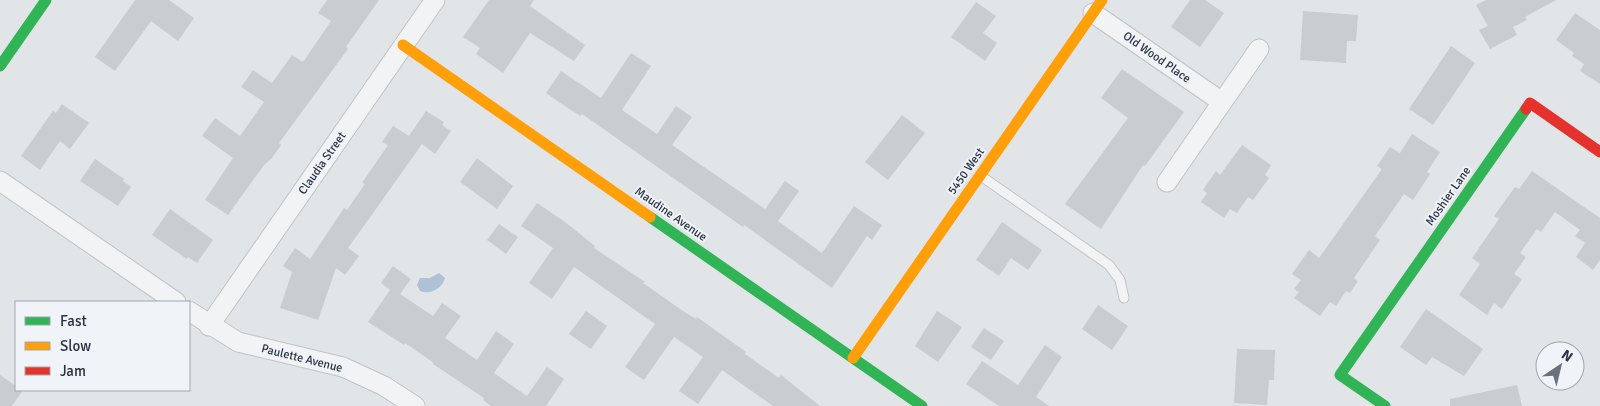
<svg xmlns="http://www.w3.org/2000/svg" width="1600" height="406" font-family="Signika,sans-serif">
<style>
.water{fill:#afc1d4}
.building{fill:#cacdd0}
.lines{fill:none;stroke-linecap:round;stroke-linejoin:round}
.lane-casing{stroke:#c0c3c6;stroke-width:11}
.street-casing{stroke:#c0c3c6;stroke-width:21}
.lane{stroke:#f2f3f4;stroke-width:9}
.street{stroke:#f2f3f4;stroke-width:19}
.fast{stroke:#30b455;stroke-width:11}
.slow{stroke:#ff9f0a;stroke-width:11}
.jam{stroke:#e5322d;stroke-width:11}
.labels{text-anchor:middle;stroke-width:4;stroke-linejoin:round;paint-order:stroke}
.street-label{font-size:12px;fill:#283242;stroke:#f0f3f7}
</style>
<rect width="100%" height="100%" fill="#e2e5e8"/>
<path class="water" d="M439 273 445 278C442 289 430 295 420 291L417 285 420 278H430Z"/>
<g class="building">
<polygon points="135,0 169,0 194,18 178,41 151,21 115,71 95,57"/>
<polygon points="327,0 379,0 346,47 348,49 279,143 281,145 272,158 264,165 228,215 205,200 233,158 202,136 215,118 240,136 264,102 241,87 253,70 272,83 292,55 303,62 331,21 318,13"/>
<polygon points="489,0 534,0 530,6 585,45 574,61 530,33 503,73 476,54 480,48 463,37"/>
<polygon points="1190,0 1205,0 1224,13 1200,47 1171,27"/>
<polygon points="1486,0 1556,0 1525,17 1527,20 1513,27 1517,35 1490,49 1479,30 1488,26 1476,5"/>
<polygon points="976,2 996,16 983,33 997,43 985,61 951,37"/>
<polygon points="1303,11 1358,15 1356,41 1347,41 1346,63 1300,60"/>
<polygon points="1575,13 1600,30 1600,84 1580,71 1584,64 1572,56 1574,53 1556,40"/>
<polygon points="1451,46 1475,63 1433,125 1409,109"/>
<polygon points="631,53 651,66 622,110 657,134 676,106 692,117 672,145 765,209 785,181 799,191 778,221 822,253 854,206 882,225 872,240 867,236 832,288 744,225 743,227 582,114 581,116 569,109 546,93 561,71 601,98"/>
<polygon points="1122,69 1184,112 1145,166 1143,165 1101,229 1065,204 1128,118 1101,98"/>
<polygon points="62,104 89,123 70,149 60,141 40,170 21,156 53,111 56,113"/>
<polygon points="426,111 444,122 442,125 451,131 435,154 422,144 366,223 348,248 359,256 345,275 336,268 318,320 280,308 292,272 283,266 295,248 310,259 344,208 347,210 365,184 362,183 388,145 382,142 393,126 409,136"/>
<polygon points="902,115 925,133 888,180 865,162"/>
<polygon points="1412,134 1440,152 1427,172 1430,174 1413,200 1404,194 1375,236 1380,240 1354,278 1358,281 1350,293 1346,291 1336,306 1330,302 1320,316 1294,298 1299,292 1294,289 1301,280 1292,274 1309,250 1319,258 1382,169 1377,166 1390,147 1400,153"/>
<polygon points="1242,145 1271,165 1265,175 1269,178 1253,200 1248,197 1237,213 1230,209 1224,218 1201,202 1207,193 1203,190 1216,171 1220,175"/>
<polygon points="477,158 513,186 497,209 460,182"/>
<polygon points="95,159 124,179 123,181 131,187 118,206 80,181"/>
<polygon points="1532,171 1600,218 1600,260 1593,270 1576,257 1585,243 1575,236 1580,230 1555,212 1541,232 1537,229 1520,253 1526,257 1514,274 1522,279 1502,309 1494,303 1487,315 1459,295 1480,264 1472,258 1499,219 1494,216 1515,187 1519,189"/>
<polygon points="537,203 565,222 595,246 594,248 645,282 643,283 683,311 696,319 697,317 746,352 745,354 779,378 781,375 820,406 773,406 722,370 698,404 679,391 703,357 674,337 644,380 625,367 655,324 574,267 552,299 529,283 553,248 521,226"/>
<polygon points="170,209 213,240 197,263 188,257 187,259 152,235"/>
<polygon points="1002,222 1042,250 1028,270 1011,258 999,276 976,260"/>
<polygon points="499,224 518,237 506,254 487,240"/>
<polygon points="393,266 411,279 400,294 433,316 442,303 461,316 445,338 477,360 496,331 514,344 494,373 527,396 547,367 564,379 546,406 491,406 483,400 484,398 433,364 434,363 405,343 404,345 368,322 390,290 381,283"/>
<polygon points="1098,305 1128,326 1112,350 1082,329"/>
<polygon points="1426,309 1483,349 1464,376 1432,357 1426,365 1400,347"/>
<polygon points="586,311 607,326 591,349 569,334"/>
<polygon points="937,311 962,327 938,362 915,346"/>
<polygon points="984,328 1004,341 991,360 971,347"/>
<polygon points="1045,345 1062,357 1036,397 1049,406 999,406 966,384 982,361 1018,385"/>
<polygon points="1237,349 1275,350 1274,380 1269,380 1267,405 1234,403"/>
<polygon points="0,375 16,386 16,390 23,390 12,406 0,406"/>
<polygon points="1517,385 1522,406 1450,406 1450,399"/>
</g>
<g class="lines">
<g class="lane-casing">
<polyline id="lane" points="981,176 1109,265 1120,280 1124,298"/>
</g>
<g class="street-casing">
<g id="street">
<polyline points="1093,13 1222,102"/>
<polyline points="0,181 176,302"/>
<polyline points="1167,182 1259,49"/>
<polyline points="189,311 238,342 343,367 384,386 415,406"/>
<polyline points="209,326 435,0"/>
</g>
</g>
<use href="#lane" class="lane"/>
<use href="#street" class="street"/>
<g class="fast">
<polyline points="0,66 46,0"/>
<polyline points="650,217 922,406"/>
<polyline points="1385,406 1340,375 1526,109"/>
</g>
<g class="slow">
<polyline points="403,45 650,217"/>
<polyline points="853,358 1102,0"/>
</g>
<polyline class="jam" points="1526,109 1530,103 1600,152"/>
</g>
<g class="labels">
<g class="street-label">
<text transform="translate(1157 57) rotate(35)" y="4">Old Wood Place</text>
<text transform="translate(322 163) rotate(-55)" y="4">Claudia Street</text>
<text transform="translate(966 171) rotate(-55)" y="4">5450 West</text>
<text transform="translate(1448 196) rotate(-55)" y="4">Moshier Lane</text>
<text transform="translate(671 214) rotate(35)" y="4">Maudine Avenue</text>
<text transform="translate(302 358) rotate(14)" y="4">Paulette Avenue</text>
</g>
</g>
<rect x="15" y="301" width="175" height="90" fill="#f0f3f7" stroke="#a0a6af"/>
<rect x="25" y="317" width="25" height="8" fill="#30b455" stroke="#a0a6af"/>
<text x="60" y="326" font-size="15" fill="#283242">Fast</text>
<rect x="25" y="342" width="25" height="8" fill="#ff9f0a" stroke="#a0a6af"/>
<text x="60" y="351" font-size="15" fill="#283242">Slow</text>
<rect x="25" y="367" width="25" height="8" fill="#e5322d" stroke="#a0a6af"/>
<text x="60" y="376" font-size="15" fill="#283242">Jam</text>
<g transform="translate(1560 366) rotate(35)"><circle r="24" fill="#f0f3f7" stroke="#a0a6af"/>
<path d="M0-4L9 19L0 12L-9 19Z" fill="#69717c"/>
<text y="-8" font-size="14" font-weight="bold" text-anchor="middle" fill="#283242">N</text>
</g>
</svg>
